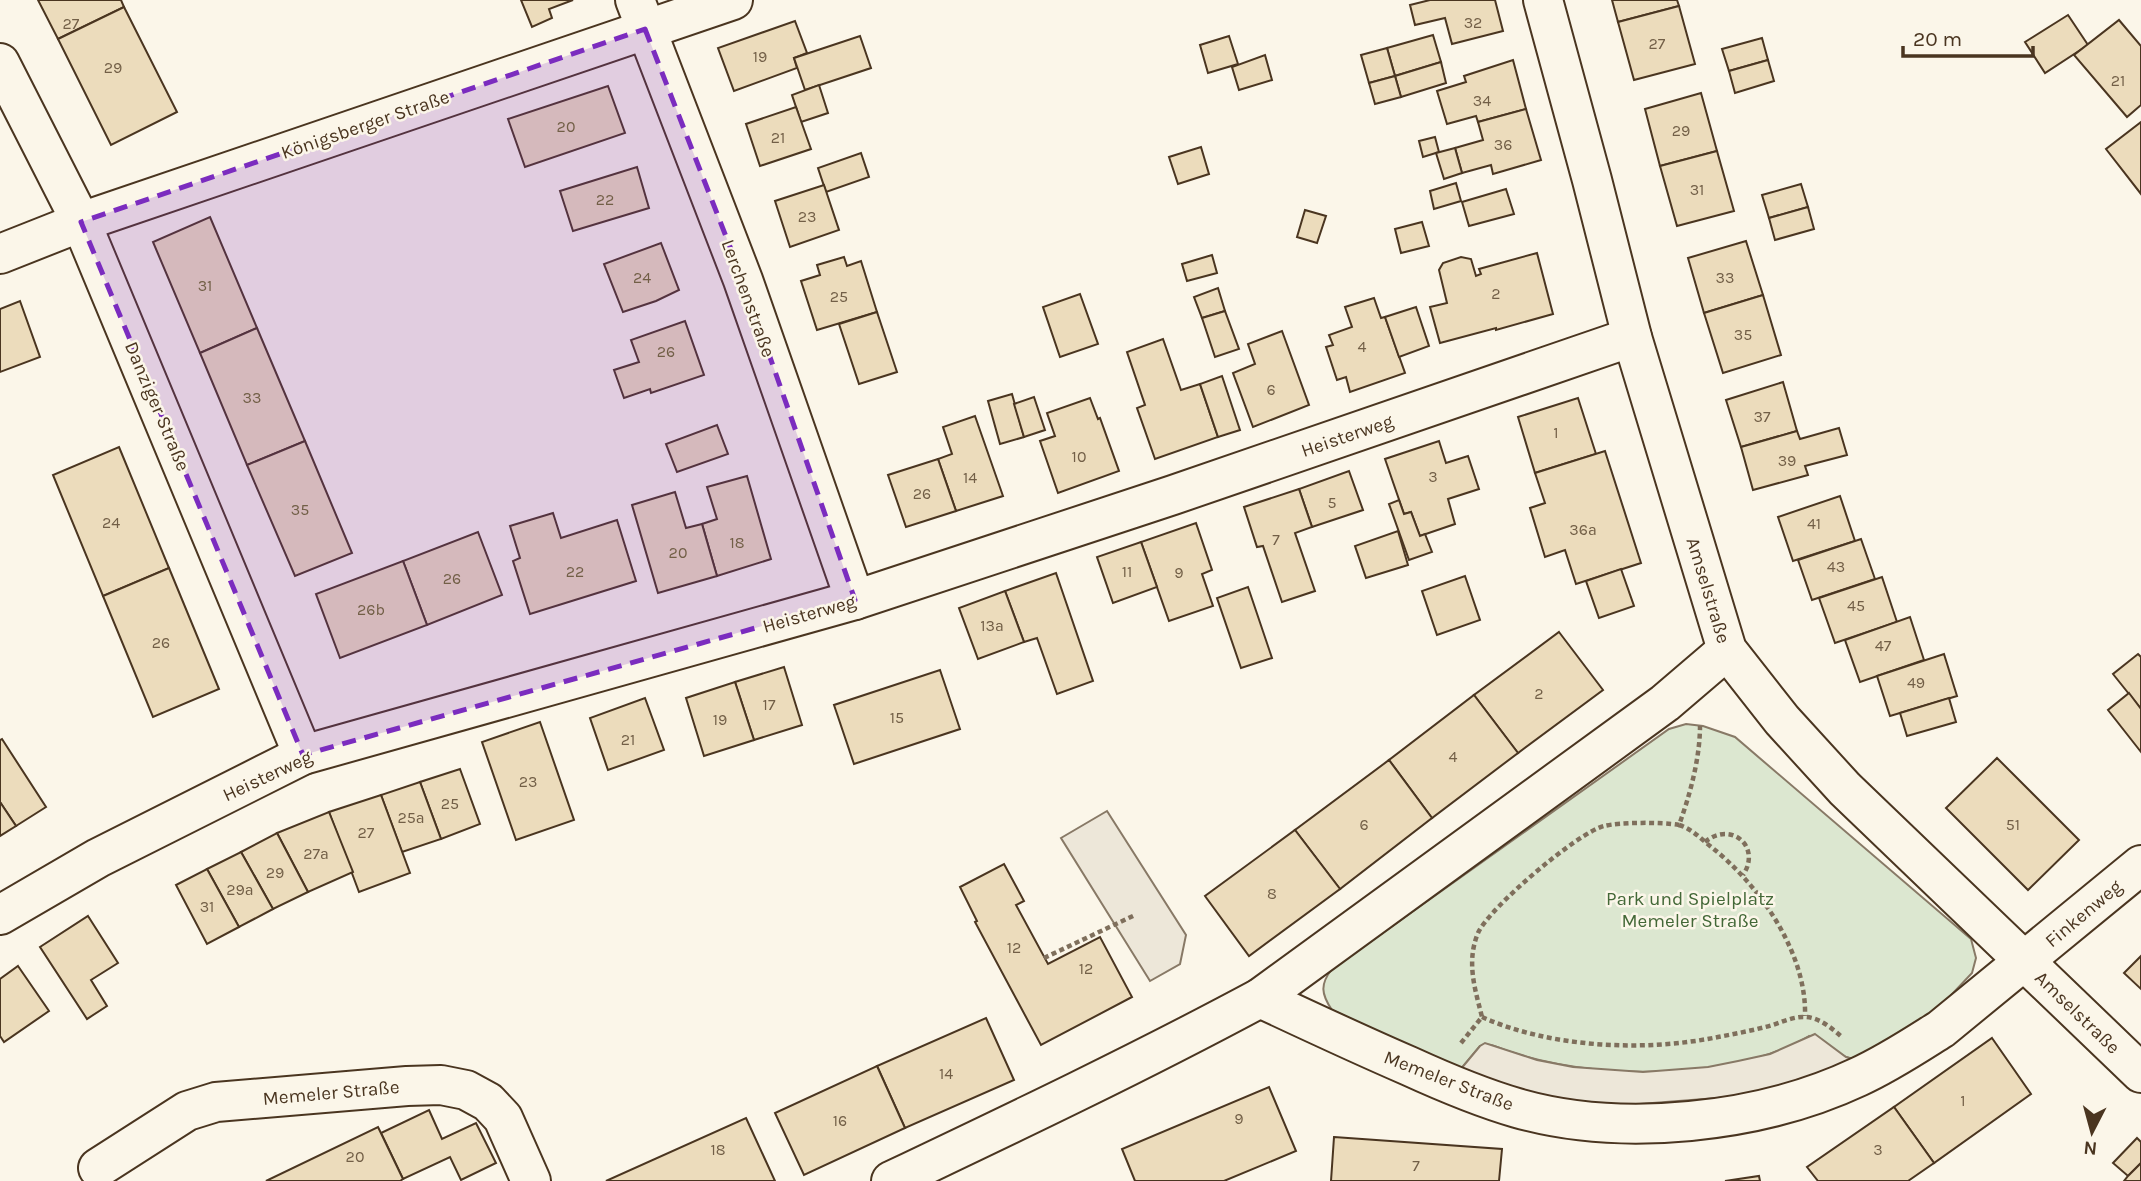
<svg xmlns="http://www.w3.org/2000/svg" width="2141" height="1181" font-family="Karla,sans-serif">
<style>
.green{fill:#dce7d0;stroke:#887966;stroke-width:2}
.parking{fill:#ede7d9;stroke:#887966;stroke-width:2}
.building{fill:#ecdcbc;stroke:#4a3520;stroke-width:2}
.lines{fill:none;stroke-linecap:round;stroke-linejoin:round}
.minor-casing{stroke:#4a3520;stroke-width:42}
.path{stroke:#7f6f5c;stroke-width:4.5;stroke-dasharray:5 3.5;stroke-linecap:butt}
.minor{stroke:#fbf6e9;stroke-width:38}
.marked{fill:#7b2cbf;fill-opacity:0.2;stroke:#7b2cbf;stroke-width:5;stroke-dasharray:14 9;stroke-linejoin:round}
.labels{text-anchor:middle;stroke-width:5;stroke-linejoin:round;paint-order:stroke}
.number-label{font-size:16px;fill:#725f47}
.street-label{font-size:19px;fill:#4a3520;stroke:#fbf6e9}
.park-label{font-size:19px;fill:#436837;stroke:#fbf6e9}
</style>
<rect width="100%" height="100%" fill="#fbf6e9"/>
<path class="green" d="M1686 724 1703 726 1735 737 1971 939 1976 958 1972 973 1938 1009 1907 1033 1853 1059 1846 1057 1809 1036C1744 1075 1631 1078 1558 1064 1542 1061 1526 1057 1511 1052 1505 1051 1497 1046 1491 1045 1487 1044 1484 1045 1480 1046L1460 1070 1332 1010C1321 994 1320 984 1332 969L1669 729Z"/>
<g class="parking">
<polygon points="1107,811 1186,935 1180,964 1150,981 1061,838"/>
<polygon points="1815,1034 1846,1057 1853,1059 1826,1070 1781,1086 1730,1097 1614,1106 1571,1102 1525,1093 1460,1070 1480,1046 1485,1043 1537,1060 1573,1067 1643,1072 1708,1067 1738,1061 1770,1054"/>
</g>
<g class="building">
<polygon points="38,0 121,0 124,7 58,39"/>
<polygon points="521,0 573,0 549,9 552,18 532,27"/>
<polygon points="1430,0 1495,0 1503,31 1452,44 1445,18 1415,25 1410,5"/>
<polygon points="1612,0 1677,0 1679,6 1618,22"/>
<polygon points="1679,6 1695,64 1634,80 1618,22"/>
<polygon points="124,7 177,112 111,145 58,39"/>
<polygon points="2068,15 2088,45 2045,73 2025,42"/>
<polygon points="2119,20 2141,46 2141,105 2127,117 2074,55"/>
<polygon points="795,21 807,53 794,58 797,68 734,91 718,48"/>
<polygon points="1433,35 1441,62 1395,76 1387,48"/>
<polygon points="860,36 871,68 805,90 794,58"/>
<polygon points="1229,36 1238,64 1208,73 1200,45"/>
<polygon points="1762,38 1768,60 1729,71 1722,49"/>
<polygon points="1387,48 1395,76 1369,83 1361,55"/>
<polygon points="1265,55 1272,80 1239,90 1232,67"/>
<polygon points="1513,60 1526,109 1478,122 1476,116 1447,124 1437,91 1466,82 1464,76"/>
<polygon points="1768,60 1774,81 1735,93 1729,71"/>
<polygon points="1441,62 1446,83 1401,97 1395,76"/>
<polygon points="1395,76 1401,97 1375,104 1369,83"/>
<polygon points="819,85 828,113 801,122 792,95"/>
<polygon points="608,86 625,133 525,167 508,119"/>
<polygon points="1701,93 1717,151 1660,166 1645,109"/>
<polygon points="796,107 811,149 760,166 746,124"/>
<polygon points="1526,109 1541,160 1493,174 1491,165 1462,173 1455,148 1483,140 1478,122"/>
<polygon points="2141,122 2141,194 2106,149"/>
<polygon points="1435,137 1439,152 1423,157 1419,141"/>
<polygon points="1201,147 1209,174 1178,184 1169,157"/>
<polygon points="1455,148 1462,173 1444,179 1436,153"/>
<polygon points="1717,151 1734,211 1677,226 1660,166"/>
<polygon points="861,153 869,177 826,192 818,168"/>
<polygon points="637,167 649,208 573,231 560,191"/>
<polygon points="1456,183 1461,201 1434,209 1430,191"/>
<polygon points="1801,184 1808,207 1769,218 1762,195"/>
<polygon points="824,185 839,230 790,247 775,201"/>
<polygon points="1506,189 1514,214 1469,226 1462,202"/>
<polygon points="1808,207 1814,229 1775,240 1769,218"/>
<polygon points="1305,210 1326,216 1317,243 1297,237"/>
<polygon points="210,217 257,328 200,353 153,242"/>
<polygon points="1422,222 1429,246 1401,253 1395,229"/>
<polygon points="1746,241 1763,295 1704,313 1688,258"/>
<polygon points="661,243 679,290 656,301 623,312 604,264"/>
<polygon points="1537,253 1553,314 1496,330 1496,328 1440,343 1430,307 1447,303 1439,270 1443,263 1461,257 1471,259 1476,276 1481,274 1479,269"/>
<polygon points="1212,255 1217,273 1187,281 1182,264"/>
<polygon points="844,257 847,266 861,261 877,312 817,330 801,281 820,275 817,265"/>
<polygon points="1218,288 1225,311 1202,318 1194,297"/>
<polygon points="1080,294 1098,344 1060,357 1043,307"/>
<polygon points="1763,295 1781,355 1723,373 1704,313"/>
<polygon points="1374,298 1381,318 1385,317 1405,373 1350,392 1346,377 1337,380 1326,347 1333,345 1329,335 1352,327 1345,307"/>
<polygon points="20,301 40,357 0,372 0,309"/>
<polygon points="1416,307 1429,346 1399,357 1385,317"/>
<polygon points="1225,311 1239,349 1215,357 1202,318"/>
<polygon points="877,312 897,372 859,384 839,324"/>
<polygon points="685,321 704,375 651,393 650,389 624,398 614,370 639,362 631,340"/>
<polygon points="257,328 305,441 247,465 200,353"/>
<polygon points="1282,331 1309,405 1253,427 1233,373 1255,364 1248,344"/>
<polygon points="1163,339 1181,390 1200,384 1218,437 1155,459 1137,408 1145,405 1127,352"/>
<polygon points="1222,376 1240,430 1218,437 1200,384"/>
<polygon points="1783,382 1797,431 1741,447 1726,400"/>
<polygon points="1012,394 1024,437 1000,444 988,401"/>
<polygon points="1034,397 1045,430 1024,437 1014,404"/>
<polygon points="1090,398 1098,419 1100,418 1119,471 1058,493 1040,441 1055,436 1047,413"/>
<polygon points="1578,398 1596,454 1535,473 1518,417"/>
<polygon points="975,416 1003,496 956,511 938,459 952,454 943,427"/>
<polygon points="717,425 728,454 677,472 666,444"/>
<polygon points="1839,428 1847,455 1805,466 1808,475 1753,490 1741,447 1797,431 1800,439"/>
<polygon points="305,441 352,553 295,576 247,465"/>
<polygon points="1439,441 1446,463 1468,456 1479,489 1448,499 1455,524 1420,536 1411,512 1404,514 1385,459"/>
<polygon points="119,447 169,568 103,596 53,475"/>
<polygon points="1605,451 1641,563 1576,584 1565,550 1545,557 1530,508 1545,503 1535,473"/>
<polygon points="938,459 956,511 906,527 888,475"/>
<polygon points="1349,471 1363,510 1312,527 1299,489"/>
<polygon points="747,476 771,559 717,576 702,524 717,519 707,487"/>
<polygon points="1299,489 1312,527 1295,533 1315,591 1282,602 1263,546 1257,547 1244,507"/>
<polygon points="675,492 686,528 702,524 717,576 658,593 632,505"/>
<polygon points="1840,496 1855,541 1793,561 1778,517"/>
<polygon points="1399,500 1404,514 1411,512 1420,536 1425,534 1432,552 1409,560 1389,504"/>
<polygon points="553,513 561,538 617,520 636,581 530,614 513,561 520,558 510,526"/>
<polygon points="1196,523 1212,570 1202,574 1213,606 1169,621 1141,542"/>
<polygon points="1398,531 1408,565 1366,578 1355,546"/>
<polygon points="478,532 502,595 427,625 403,561"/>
<polygon points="1861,539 1875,579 1812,600 1798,560"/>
<polygon points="1141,542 1157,587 1113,603 1097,557"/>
<polygon points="403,561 427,625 340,658 316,594"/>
<polygon points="169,568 219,689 153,717 103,596"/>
<polygon points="1621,569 1634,606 1599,618 1586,581"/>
<polygon points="1056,573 1093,681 1057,694 1037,638 1024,642 1005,591"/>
<polygon points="1465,576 1480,620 1437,635 1422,591"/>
<polygon points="1882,577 1897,622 1835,643 1819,598"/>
<polygon points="1248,587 1272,658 1241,668 1217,598"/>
<polygon points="1005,591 1024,642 978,659 959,608"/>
<polygon points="1910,617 1924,660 1860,682 1845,640"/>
<polygon points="1559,632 1603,690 1518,753 1474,695"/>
<polygon points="1944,654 1957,696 1890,716 1877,676"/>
<polygon points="2138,654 2141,657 2141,709 2113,674"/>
<polygon points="784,667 802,725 754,740 735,682"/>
<polygon points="940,670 960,729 854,764 834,705"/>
<polygon points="735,682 754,740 704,756 686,698"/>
<polygon points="2129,693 2141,709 2141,752 2108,710"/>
<polygon points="1474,695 1518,753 1432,818 1389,760"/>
<polygon points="645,698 664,750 608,770 590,718"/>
<polygon points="1949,698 1956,722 1907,736 1900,713"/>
<polygon points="540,722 574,820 516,840 482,742"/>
<polygon points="2,739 46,807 16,826 0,802 0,740"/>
<polygon points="1997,758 2079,840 2028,890 1946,808"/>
<polygon points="1389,760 1432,818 1340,889 1295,830"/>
<polygon points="460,769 480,824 441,839 420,782"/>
<polygon points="420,782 441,839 402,852 381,795"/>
<polygon points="381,795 410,873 359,892 329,812"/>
<polygon points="0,802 16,826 0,836"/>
<polygon points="329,812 353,872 308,892 277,833"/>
<polygon points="1295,830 1340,889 1249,956 1205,896"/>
<polygon points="277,833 308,892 273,909 241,852"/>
<polygon points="241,852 273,909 239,927 207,869"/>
<polygon points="1004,864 1024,901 1016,905 1048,964 1100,937 1132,997 1041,1045 975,922 977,921 960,887"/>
<polygon points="207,869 239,927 207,944 176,885"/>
<polygon points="88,916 118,963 91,980 107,1006 87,1019 40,947"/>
<polygon points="2141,956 2141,989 2124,973"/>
<polygon points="18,966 49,1011 4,1042 0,1036 0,979"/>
<polygon points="986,1018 1014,1080 905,1128 877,1066"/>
<polygon points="1992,1038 2031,1094 1934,1163 1894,1107"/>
<polygon points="877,1066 905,1128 804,1175 775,1113"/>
<polygon points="1269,1087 1296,1151 1224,1181 1135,1181 1122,1149"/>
<polygon points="1894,1107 1934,1163 1908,1181 1818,1181 1807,1167"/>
<polygon points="429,1110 442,1139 476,1123 496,1163 461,1180 450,1157 403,1179 381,1133"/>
<polygon points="746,1118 775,1181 606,1181"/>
<polygon points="378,1127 403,1179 400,1181 266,1181"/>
<polygon points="1334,1137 1502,1149 1499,1181 1331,1181"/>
<polygon points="2137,1138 2141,1142 2141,1163 2128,1176 2113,1163"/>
<polygon points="2141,1163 2141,1181 2124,1181 2128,1176"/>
<polygon points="1759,1176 1760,1181 1725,1181"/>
</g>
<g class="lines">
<g class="minor-casing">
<g id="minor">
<polyline points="635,0 743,280 855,600"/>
<polyline points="1543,0 1592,180 1632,337 1727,650 1782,720 1845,789 2141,1073"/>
<polyline points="0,63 81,222 303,755"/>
<polyline points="0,254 81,222 733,0"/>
<polyline points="0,915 98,858 303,755 855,600 1173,495 1632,337"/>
<path d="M1260 998C1309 1021 1358 1044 1409 1066 1444 1082 1479 1097 1517 1108 1622 1138 1760 1123 1858 1077 1887 1064 1914 1046 1941 1029L2141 865"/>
<polyline points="98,1168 187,1111 216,1102 407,1086 441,1085 466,1090 488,1102 503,1118 531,1181"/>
<path d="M891 1181C1015 1122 1139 1063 1260 998L1665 703 1727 650"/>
</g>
</g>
<g class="path">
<path d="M1679 825C1692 829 1700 838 1710 846 1759 884 1807 953 1805 1016"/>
<path d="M1705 842C1731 820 1762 847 1743 875"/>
<polyline points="1044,958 1135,915"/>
<path d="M1482 1017C1551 1048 1645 1052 1718 1037 1734 1034 1750 1031 1765 1027 1779 1024 1792 1016 1806 1017 1820 1018 1833 1029 1843 1038"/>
<path d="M1461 1043 1482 1017C1475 989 1466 962 1478 933 1489 908 1577 833 1604 826 1620 822 1663 822 1679 825 1690 795 1700 758 1700 726"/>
</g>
<use href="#minor" class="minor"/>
</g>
<path class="marked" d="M645 29 743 280 855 600 303 755 81 222Z"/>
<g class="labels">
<g class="number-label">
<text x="1473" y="28">32</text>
<text x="71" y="29">27</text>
<text x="1657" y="49">27</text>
<text x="760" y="62">19</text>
<text x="113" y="73">29</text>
<text x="2118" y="86">21</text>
<text x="1482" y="106">34</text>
<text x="566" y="132">20</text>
<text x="1681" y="136">29</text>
<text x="778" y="143">21</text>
<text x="1503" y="150">36</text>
<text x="1697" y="195">31</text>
<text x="605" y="205">22</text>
<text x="807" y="222">23</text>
<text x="642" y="283">24</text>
<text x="1725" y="283">33</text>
<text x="205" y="291">31</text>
<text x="1496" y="299">2</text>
<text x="839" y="302">25</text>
<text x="1743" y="340">35</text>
<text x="1362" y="352">4</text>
<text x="666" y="357">26</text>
<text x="1271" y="395">6</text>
<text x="252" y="403">33</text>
<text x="1762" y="422">37</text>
<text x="1556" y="438">1</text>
<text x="1079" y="462">10</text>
<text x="1787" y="466">39</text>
<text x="1433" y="482">3</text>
<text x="970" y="483">14</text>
<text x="922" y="499">26</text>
<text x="1332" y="508">5</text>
<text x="300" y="515">35</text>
<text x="111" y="528">24</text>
<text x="1814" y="529">41</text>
<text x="1583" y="535">36a</text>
<text x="1276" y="545">7</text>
<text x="737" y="548">18</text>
<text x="678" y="558">20</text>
<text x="1836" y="572">43</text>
<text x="575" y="577">22</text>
<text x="1127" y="577">11</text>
<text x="1179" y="578">9</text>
<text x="452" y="584">26</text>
<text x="1856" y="611">45</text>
<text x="371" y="615">26b</text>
<text x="992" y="631">13a</text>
<text x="161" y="648">26</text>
<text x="1883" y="651">47</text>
<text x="1916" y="688">49</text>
<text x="1539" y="699">2</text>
<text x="769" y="710">17</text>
<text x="897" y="723">15</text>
<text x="720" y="725">19</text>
<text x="628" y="745">21</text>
<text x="1453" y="762">4</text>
<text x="528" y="787">23</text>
<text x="450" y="809">25</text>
<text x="411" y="823">25a</text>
<text x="1364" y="830">6</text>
<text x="2013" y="830">51</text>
<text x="366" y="838">27</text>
<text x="316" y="859">27a</text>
<text x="275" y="878">29</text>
<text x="240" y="895">29a</text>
<text x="1272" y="899">8</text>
<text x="207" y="912">31</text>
<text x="1014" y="953">12</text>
<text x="1086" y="974">12</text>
<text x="946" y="1079">14</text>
<text x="1963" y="1106">1</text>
<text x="1239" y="1124">9</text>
<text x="840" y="1126">16</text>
<text x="718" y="1155">18</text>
<text x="1878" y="1155">3</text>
<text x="355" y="1162">20</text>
<text x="1416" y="1171">7</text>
</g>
<g class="street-label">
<text transform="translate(365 124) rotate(-19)" y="7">Königsberger Straße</text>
<text transform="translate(749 298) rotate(70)" y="7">Lerchenstraße</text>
<text transform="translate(158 406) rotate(67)" y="7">Danziger Straße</text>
<text transform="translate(1347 435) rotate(-19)" y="7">Heisterweg</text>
<text transform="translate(1709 590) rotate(73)" y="7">Amselstraße</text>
<text transform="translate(809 613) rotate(-16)" y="7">Heisterweg</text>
<text transform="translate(267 775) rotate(-25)" y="7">Heisterweg</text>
<text transform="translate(2083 913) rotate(-40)" y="7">Finkenweg</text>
<text transform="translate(2078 1012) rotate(44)" y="7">Amselstraße</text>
<text transform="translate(1449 1080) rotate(21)" y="7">Memeler Straße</text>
<text transform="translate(331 1092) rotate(-5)" y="7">Memeler Straße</text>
</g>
<g class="park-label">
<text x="1690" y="905">Park und Spielplatz<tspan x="1690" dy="22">Memeler Straße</tspan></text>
</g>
</g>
<g transform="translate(2092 1132) rotate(186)" stroke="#fbf6e9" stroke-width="5" paint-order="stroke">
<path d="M0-5L12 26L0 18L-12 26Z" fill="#4a3520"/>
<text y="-10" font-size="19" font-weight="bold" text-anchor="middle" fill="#4a3520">N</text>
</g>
<path d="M1903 46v10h130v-10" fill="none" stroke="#4a3520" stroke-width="3.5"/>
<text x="1913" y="46" font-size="21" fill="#4a3520" stroke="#fbf6e9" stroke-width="5" paint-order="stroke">20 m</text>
</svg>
